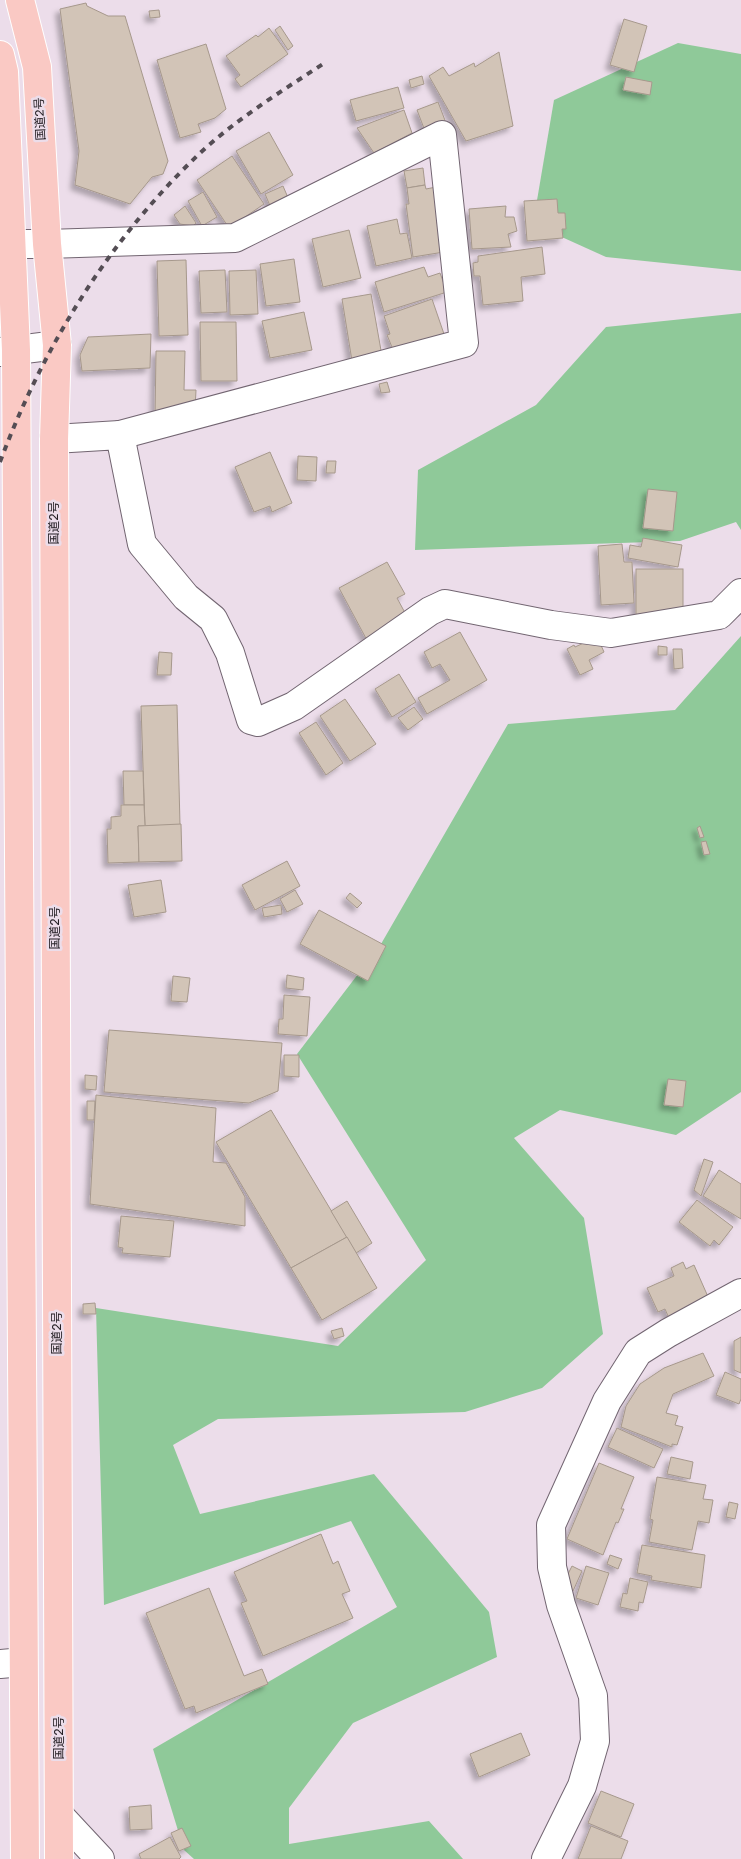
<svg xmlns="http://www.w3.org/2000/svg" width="741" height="1859" font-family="'Golos Text','Noto Sans JP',sans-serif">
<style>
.green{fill:#8fc999}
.building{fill:#d2c4b7;stroke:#a6988c;filter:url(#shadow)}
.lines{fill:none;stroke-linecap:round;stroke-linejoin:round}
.street-casing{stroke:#726571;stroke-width:30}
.highway-casing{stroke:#fff;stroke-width:30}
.street{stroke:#fff;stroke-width:28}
.highway{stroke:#fac9c4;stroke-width:28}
.rail{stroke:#544d54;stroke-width:4;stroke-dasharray:6 6;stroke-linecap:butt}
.labels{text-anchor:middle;stroke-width:5;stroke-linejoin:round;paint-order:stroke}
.street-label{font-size:12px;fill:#262126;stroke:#ecddea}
</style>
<defs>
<filter id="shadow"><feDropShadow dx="-4.5" dy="4.5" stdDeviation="2.5" flood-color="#0004"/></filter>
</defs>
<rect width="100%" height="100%" fill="#ecddea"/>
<g class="green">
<polygon points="678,43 741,54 741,271 606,257 533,224 554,100"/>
<polygon points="741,313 741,530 736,522 680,541 415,550 418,470 536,405 606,327"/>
<polygon points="741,636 741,1092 676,1135 560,1110 514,1138 584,1218 603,1334 542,1388 465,1412 218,1419 173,1445 200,1514 374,1474 489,1612 497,1657 353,1723 289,1808 289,1844 429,1821 463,1859 194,1859 184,1850 153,1749 397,1607 351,1521 104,1605 96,1308 338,1346 426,1260 297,1054 381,944 508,724 675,710"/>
</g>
<g class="building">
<polygon points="86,3 87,6 108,16 125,16 168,161 163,174 152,177 130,204 75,185 79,151 60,9"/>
<polygon points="159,10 160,17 150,18 149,11"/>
<polygon points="624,19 647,26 634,72 610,65"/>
<polygon points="280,26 293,46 288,50 275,30"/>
<polygon points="269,28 288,54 241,87 235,79 240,75 226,56 256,35 258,37"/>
<polygon points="206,44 226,109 215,118 198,124 201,132 180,138 157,60"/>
<polygon points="499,52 513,126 466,141 429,76 443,67 449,76 474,63 475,67"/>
<polygon points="422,76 424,84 411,88 409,80"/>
<polygon points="626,77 652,82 650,95 623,90"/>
<polygon points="398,87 404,108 356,121 350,100"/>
<polygon points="438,102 446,123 425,131 417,110"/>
<polygon points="404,110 412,133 374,153 357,128"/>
<polygon points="269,132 293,175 261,194 236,151"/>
<polygon points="232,156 264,204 229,228 197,180"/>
<polygon points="423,168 425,185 407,188 404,171"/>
<polygon points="425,185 426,189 436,187 441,221 437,222 444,252 413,257 406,204 409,204 407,188"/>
<polygon points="283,186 289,200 271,208 265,194"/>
<polygon points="203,192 217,217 202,226 188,201"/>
<polygon points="557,199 558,213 565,213 566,229 562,229 563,238 527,241 524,201"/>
<polygon points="185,206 196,223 193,226 180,224 174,215"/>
<polygon points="506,206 505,217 514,217 517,231 508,234 511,247 472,249 469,209"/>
<polygon points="397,219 400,234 407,233 412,258 376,266 367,226"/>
<polygon points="349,230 361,278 323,287 312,239"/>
<polygon points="542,247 545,274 521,277 523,301 483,305 480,276 474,276 473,263 478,262 478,256"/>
<polygon points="294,259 300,302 266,306 260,264"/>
<polygon points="186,260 188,335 159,336 157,261"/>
<polygon points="424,267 428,277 440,273 447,292 384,312 375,282"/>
<polygon points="225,270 227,312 201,313 199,271"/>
<polygon points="256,270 258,314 230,315 229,271"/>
<polygon points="371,294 382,356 352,361 342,299"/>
<polygon points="432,299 444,334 394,352 387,335 390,334 384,316"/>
<polygon points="304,312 312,350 270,358 262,321"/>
<polygon points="200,322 236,322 237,381 201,381"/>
<polygon points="151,334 150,368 82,371 80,355 88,337"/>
<polygon points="156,351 185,351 184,390 196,390 195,410 155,418"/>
<polygon points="387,382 390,392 381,393 379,384"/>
<polygon points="270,452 292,503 272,512 270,506 254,512 235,467"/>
<polygon points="298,456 317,457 316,481 297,480"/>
<polygon points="327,461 336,461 335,473 326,473"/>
<polygon points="648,489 677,492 673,531 643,528"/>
<polygon points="643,538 682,545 678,567 628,558 630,545 641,547"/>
<polygon points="622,544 624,562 632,562 634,603 601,605 598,546"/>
<polygon points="387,562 405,594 397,598 410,622 369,644 339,588"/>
<rect x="636" y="569" width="47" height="56"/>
<polygon points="460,632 487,680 427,714 418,698 450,680 440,664 432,668 424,652"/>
<polygon points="588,641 600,643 604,652 589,660 593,669 580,675 567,649 574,645 575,647"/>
<polygon points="658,646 667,647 667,655 658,655"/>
<polygon points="673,649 682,649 683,668 674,669"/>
<polygon points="159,652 172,653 171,675 157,675"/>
<polygon points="399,674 416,702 392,717 375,689"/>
<polygon points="345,699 376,744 350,761 320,716"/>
<polygon points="177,705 180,825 145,826 141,706"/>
<polygon points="414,707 423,719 408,730 398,718"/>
<polygon points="316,722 343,763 326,775 299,733"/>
<polygon points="123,771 143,771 144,805 124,805"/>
<polygon points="121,805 144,805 145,826 138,826 139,862 108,863 107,829 111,829 111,817 121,816"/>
<polygon points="181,824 182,861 139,862 138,826"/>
<polygon points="700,826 704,837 700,838 697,828"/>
<polygon points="706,841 710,854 704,855 701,842"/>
<polygon points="287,861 300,886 255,910 242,885"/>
<polygon points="161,880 166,912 134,917 128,885"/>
<polygon points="295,890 303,904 287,912 280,899"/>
<polygon points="350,893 362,903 357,908 346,898"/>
<polygon points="281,905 282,914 264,917 262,908"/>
<polygon points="319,910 386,946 368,981 300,944"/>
<polygon points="287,975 304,978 303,990 286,988"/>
<polygon points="173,976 190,978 187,1002 171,1001"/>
<polygon points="284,995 310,997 307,1036 278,1034 279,1019 283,1019"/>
<polygon points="109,1030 282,1043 278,1091 249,1103 104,1092"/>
<polygon points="284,1055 299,1055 299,1077 284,1076"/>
<polygon points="85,1075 97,1076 96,1090 85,1089"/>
<polygon points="668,1079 686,1081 683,1107 664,1105"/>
<polygon points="96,1095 216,1108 213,1162 226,1163 245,1197 245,1226 90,1204"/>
<polygon points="87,1101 95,1101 94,1120 87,1120"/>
<polygon points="271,1110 347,1237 291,1268 216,1142"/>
<polygon points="704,1159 713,1162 701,1196 694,1190"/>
<polygon points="719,1170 741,1184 741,1219 703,1196"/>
<polygon points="697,1200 733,1227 719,1245 714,1240 710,1246 679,1222"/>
<polygon points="347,1201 372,1243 356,1253 331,1211"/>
<polygon points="121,1216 174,1221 170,1257 122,1253 123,1248 118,1247"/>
<polygon points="347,1237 377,1288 322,1320 291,1268"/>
<polygon points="683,1262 686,1269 694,1265 713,1308 671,1323 665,1309 658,1312 647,1288 674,1276 671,1268"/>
<polygon points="95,1303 96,1314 83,1314 83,1304"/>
<polygon points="342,1328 344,1336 334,1339 331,1331"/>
<polygon points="741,1337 741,1373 734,1370 734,1341"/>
<polygon points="703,1353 714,1376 673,1394 666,1413 678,1416 675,1425 683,1427 677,1445 672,1444 672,1447 621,1427 626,1406 640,1384 664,1368"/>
<polygon points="725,1372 741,1379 741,1399 739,1404 716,1395"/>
<polygon points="617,1428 663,1449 654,1468 608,1447"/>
<polygon points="671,1457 693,1462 690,1479 667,1474"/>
<polygon points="599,1463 634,1477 621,1509 624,1509 618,1523 616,1522 603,1555 567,1539"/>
<polygon points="657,1477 706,1485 703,1499 713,1500 709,1523 698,1521 692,1550 649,1542 653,1520 650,1519"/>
<polygon points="729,1502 738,1504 735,1519 726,1517"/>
<polygon points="321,1534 333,1564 338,1561 350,1591 342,1594 353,1618 263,1656 241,1603 247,1601 234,1572"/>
<polygon points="642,1545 705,1555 701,1588 651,1580 652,1576 637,1573"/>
<polygon points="610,1555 622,1559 618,1569 607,1564"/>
<polygon points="572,1566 582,1571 573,1591 562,1586"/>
<polygon points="586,1566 609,1573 598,1605 576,1598"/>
<polygon points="630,1578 648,1582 643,1603 639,1602 638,1611 620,1607 623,1593 627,1594"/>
<polygon points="209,1588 244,1676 262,1669 268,1684 196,1713 194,1706 185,1709 146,1613"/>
<polygon points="521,1733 530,1755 479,1777 470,1754"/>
<polygon points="601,1791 634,1804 621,1837 588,1823"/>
<polygon points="151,1805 152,1829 130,1830 129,1807"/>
<polygon points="591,1826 628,1841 621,1859 578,1859"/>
<polygon points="182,1828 191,1846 179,1851 171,1833"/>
<polygon points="170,1837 181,1857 179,1859 141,1859 139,1854"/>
</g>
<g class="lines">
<g class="street-casing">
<g id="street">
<polyline points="12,244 47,244 235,238 442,135 464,343 120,435"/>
<polyline points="0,352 57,345"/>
<polyline points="54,439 120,435 142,544 186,597 213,619 230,653 251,720 258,722 294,706 430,611 445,604 551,625 611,633 719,615 741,593"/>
<polyline points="0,1664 23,1662"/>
<polyline points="59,1815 100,1859"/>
<polyline points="546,1859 582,1786 595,1741 593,1696 561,1605 552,1567 551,1525 607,1401 638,1352 668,1333 741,1293"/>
</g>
</g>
<g class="highway-casing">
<g id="highway">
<polyline points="20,0 37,67 47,244 57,345 54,439 59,1859"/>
<polyline points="0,55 4,72 16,350 25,1859"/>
</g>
</g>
<use href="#street" class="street"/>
<use href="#highway" class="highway"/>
<path class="rail" d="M0 462C43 347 109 240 198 155 236 119 282 91 326 62"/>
</g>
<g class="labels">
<g class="street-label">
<text transform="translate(40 119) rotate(-93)" y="4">国道2号</text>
<text transform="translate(54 523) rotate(-90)" y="4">国道2号</text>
<text transform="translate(55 928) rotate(-90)" y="4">国道2号</text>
<text transform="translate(57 1333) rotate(-90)" y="4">国道2号</text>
<text transform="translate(59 1738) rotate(-90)" y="4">国道2号</text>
</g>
</g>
</svg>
